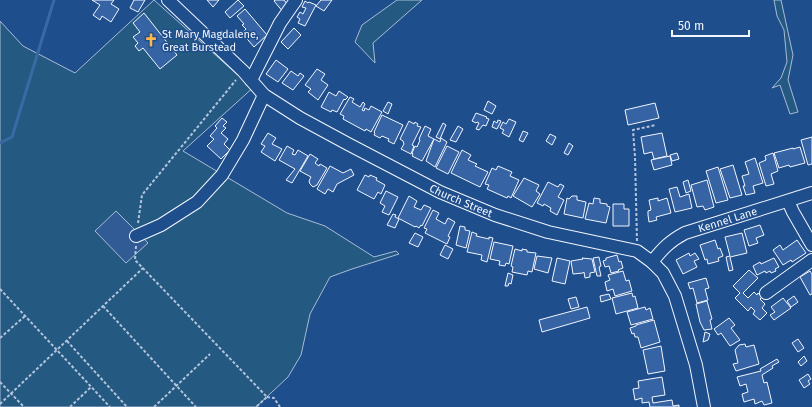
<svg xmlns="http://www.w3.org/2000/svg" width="812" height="407" font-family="'Fira Sans',sans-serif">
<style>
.green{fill:#245a82;stroke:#a8bbd7}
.parking{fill:#305b95;stroke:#a8bbd7}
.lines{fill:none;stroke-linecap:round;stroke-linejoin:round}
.stream{stroke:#3b69a3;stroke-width:3}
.building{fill:#3563a3;stroke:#f2f6ff}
.minor-casing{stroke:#f2f6ff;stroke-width:14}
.path{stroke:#b3c4dc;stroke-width:2;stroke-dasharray:3 2;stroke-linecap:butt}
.minor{stroke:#1f4e8c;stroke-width:12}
.labels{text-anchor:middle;stroke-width:3;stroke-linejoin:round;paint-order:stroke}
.poi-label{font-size:11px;fill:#f2f6ff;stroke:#1f4e8c;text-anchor:start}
.street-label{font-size:11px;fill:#f2f6ff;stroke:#1f4e8c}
</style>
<rect width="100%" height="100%" fill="#1f4e8c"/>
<g class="green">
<polygon points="154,0 239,76 256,85 183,151 287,213 325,226 374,257 396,251 399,254 352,269 330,277 310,314 301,355 288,377 256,407 0,407 0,21 23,46 75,73"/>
<polygon points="397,0 422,0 373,43 375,63 355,42 362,25"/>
<polygon points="774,0 781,0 793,55 788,80 798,112 790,114 780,85 772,88 781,78 787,62 784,30 777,16"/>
</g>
<polygon class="parking" points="116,211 148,243 126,263 95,231"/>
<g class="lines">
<polyline class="stream" points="0,143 12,137 54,0"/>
</g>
<g class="building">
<polygon points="92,0 114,0 111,4 119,9 111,22 102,16 100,20 93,15 100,5"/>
<polygon points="134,0 145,0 138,12 130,8"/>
<polygon points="207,0 219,0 213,7"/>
<polygon points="238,0 244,6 230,18 225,12"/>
<polygon points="275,0 284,0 289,6 284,13 274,1"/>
<polygon points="321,0 332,0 324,11 316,6"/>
<polygon points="305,1 308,3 309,2 316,5 305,26 298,23 300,19 297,17 300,12 303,14 306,8 302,7"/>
<polygon points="245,9 267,35 254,47 242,33 246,29 242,25 244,24 237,16"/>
<polygon points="144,13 177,55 160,69 143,48 139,51 135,46 138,43 133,37 140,32 133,23"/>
<polygon points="294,28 301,35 288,49 281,42"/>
<polygon points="276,60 288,69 278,82 266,74"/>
<polygon points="317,69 325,74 321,80 328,85 318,100 308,92 311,89 305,85"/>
<polygon points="291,71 298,76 300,73 304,76 293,90 282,83"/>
<polygon points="339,91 348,97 345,100 344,99 337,112 332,110 331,112 321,107 329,92 336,96"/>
<polygon points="350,97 354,99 352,102 360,107 363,102 365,104 362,110 364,111 365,108 369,110 371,106 382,112 371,132 366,129 365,131 343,119 344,116 340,114"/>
<polygon points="488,101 496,106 492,114 484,110"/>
<polygon points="388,102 392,104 388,114 383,111"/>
<polygon points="655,103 659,118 628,125 625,110"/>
<polygon points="476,113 487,117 486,118 489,119 486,126 483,125 479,130 476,129 479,123 477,122 476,123 472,121"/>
<polygon points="382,115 403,125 394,144 388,141 389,139 382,136 380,138 374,135 375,133 374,132"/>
<polygon points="222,118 227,122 223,126 226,128 221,133 228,139 224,144 230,150 221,159 207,146 214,139 210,136 217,128 215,126"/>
<polygon points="509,119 516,122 509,137 502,133 504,130 500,128 503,122 506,124"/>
<polygon points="498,120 501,121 497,129 492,127 494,121 497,123"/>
<polygon points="409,121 414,124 415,122 418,124 417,126 421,127 412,145 414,146 411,154 401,149 404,144 403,141 400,139"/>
<polygon points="443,123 446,125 440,139 436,137"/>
<polygon points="425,126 431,129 428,136 434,139 422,161 412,156 413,154 412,153 415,146 417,147 420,140 419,139"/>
<polygon points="458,126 463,129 456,142 450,140"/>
<polygon points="523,131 528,133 523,142 519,140"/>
<polygon points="268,133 276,138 272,144 282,149 275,161 261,152 265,146 261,144"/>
<polygon points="662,133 667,156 654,159 652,152 644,154 641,137"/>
<polygon points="550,134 556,137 552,145 546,141"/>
<polygon points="812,137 812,164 808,165 801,140"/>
<polygon points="441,138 447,142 435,167 426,161 434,139 440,142"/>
<polygon points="569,143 573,146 568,155 564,153"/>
<polygon points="287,146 294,150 292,154 295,155 298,150 308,156 292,183 286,180 295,169 279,160"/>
<polygon points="447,146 459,152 448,174 436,168"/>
<polygon points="800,147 805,163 790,167 789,165 779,168 774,153 793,148 793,149"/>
<polygon points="462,150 471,155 468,160 477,164 475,166 488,172 480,187 451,173"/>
<polygon points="677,153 679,159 672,161 670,155"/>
<polygon points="773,153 778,171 771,174 774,184 766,186 759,163 766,160 765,156"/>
<polygon points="310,154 318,159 315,163 319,166 320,164 327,168 317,185 313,187 310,184 309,181 311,177 300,171"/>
<polygon points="670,156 672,165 654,170 651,160"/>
<polygon points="755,158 763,183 753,186 755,193 746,195 743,186 745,186 742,176 749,174 745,162"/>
<polygon points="733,165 742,195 730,198 720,169"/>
<polygon points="330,166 343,173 351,169 354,175 337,184 333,192 328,189 325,194 317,189"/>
<polygon points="498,166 512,172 510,176 519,180 511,198 508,196 507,198 487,189 489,185 485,184 492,168 496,170"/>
<polygon points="718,167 728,200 716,203 706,171"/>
<polygon points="365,175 369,177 370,175 377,178 376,180 385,185 381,194 378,192 374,199 357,190"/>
<polygon points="524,178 539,185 536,191 540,194 532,207 513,196"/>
<polygon points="688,180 691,191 686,193 683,182"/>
<polygon points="707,180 714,207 705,210 703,206 697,207 691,185"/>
<polygon points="548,182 558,187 560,184 564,186 558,197 564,200 557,215 550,211 551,208 544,204 543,206 537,203"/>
<polygon points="677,187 680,197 689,194 692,208 675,212 669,189"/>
<polygon points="386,191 398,197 389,215 382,212 385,206 380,203"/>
<polygon points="409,196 417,201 414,207 421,210 424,205 431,208 422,226 421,225 419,228 416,226 415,227 398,218"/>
<polygon points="572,196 577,196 577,200 586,202 583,218 564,214 567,198 569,199"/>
<polygon points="594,198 600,199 600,203 607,204 607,206 610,207 606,223 585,219 589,203 593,204"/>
<polygon points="658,198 658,201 667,198 671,213 656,217 657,220 649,222 648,215 648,211 651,210 649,200"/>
<polygon points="613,204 624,204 624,209 629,209 629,226 613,226"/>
<polygon points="433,210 439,213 436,219 445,224 448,218 455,222 448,236 450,237 447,244 425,233 427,229 424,228"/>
<polygon points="393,214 396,215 395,217 399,219 395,228 387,225"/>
<polygon points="760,225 764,235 756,238 758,243 749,246 744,230"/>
<polygon points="460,226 465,227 465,230 470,231 466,248 456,245"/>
<polygon points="472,232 477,234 476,236 489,239 489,237 493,238 487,262 481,260 482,255 467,252"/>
<polygon points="415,233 423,237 418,247 409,243"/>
<polygon points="742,233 747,253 730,257 733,270 729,271 726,257 730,256 725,237"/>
<polygon points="715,240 718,249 720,248 723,256 718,258 719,261 708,264 707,259 705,260 700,245"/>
<polygon points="797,240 806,253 792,262 791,260 783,265 773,250 780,245 783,250"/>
<polygon points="494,242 513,246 509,264 506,263 505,266 499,265 500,261 490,259"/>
<polygon points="445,245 453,249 448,259 440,255"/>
<polygon points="515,249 522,251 522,249 527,250 527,252 536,253 532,272 528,271 527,275 512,272 513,267 511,266"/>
<polygon points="689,253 690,256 695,253 699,259 694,261 697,267 683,274 676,260"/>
<polygon points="617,255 619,262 621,261 623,268 618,270 619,271 611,273 609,266 605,267 603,261 606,260 606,258"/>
<polygon points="537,256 552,258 548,273 534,269"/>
<polygon points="599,257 601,266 599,267 601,276 597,276 593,258"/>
<polygon points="557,258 570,261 565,284 552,281"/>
<polygon points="582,258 592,259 595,272 590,273 590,277 585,278 584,272 583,273 573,274 571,261 583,259"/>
<polygon points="774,258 779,267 775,269 776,271 771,273 770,271 766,273 765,271 757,275 753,266 760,262 761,264"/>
<polygon points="749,270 758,278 743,293 748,298 754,292 757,295 758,293 762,297 760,299 765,304 762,308 767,313 760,320 753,314 755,311 751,307 748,311 735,298 740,293 733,286"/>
<polygon points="623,271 626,281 629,280 632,291 615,296 613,289 607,291 605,282 610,280 608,275"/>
<polygon points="810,271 812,274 812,294 810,295 800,277"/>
<polygon points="508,273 513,275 511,284 509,283 508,286 505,286"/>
<polygon points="706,278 709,288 705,289 708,300 697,303 693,288 690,289 688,283"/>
<polygon points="632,293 633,297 635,296 638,308 616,314 612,298"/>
<polygon points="609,294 611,299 601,302 600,296"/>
<polygon points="794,296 798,302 791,307 787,301"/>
<polygon points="576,297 579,307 571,309 568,299"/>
<polygon points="783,298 791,308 774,320 770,315 775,312 771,307"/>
<polygon points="707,301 712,319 710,320 712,329 704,330 700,322 696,304"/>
<polygon points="587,307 590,318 542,332 539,320"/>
<polygon points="645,307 646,310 650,308 653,319 631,325 627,312"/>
<polygon points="729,318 735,325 731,328 740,340 730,346 721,333 718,335 714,329"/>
<polygon points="654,320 660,342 641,348 638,337 635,337 634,333 632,334 630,328 636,326 636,325"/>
<polygon points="705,332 710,334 708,340 703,342"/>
<polygon points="798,339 804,348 798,352 792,343"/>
<polygon points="745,344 746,347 754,345 759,364 736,371 733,364 738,363 735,350 739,345"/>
<polygon points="661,346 665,371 648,374 643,350"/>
<polygon points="804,356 807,361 801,366 798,362"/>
<polygon points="777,359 779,362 772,366 773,368 762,375 764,383 767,382 772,403 764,405 762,401 755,404 754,399 744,402 742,394 748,392 746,384 740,386 737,377 761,371 760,369"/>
<polygon points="808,374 811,379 808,381 810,384 804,388 799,380"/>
<polygon points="662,377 665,395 652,397 653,403 672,400 673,406 679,405 679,407 650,407 649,402 642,403 642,398 635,400 633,389 639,388 638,381"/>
</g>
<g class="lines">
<g class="minor-casing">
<g id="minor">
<path id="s1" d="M168 0 243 71 264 95 300 118 348 144 440 192 495 215 548 232 637 251 652 262 663 273 675 296 696 365 704 407"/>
<polyline points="251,80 280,23 296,0"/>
<polyline points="788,201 793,212 812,245"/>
<polyline points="136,236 161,225 197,202 222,175 243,140 264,95"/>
<path id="s2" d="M652 262C663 248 670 241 685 233L812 193"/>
<polyline points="766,293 812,260"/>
</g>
</g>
<g class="path">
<polyline points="138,223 142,195 236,80"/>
<polyline points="637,241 635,157 633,130 656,125"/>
<polyline points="136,246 135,260 267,397 256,407"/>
<polyline points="0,289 110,407"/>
<polyline points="103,306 196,407"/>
<polyline points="0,338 25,316"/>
<polyline points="67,341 127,407"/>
<polyline points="0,382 24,407"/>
<polyline points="267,397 274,398 280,407"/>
<polyline points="0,404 143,268"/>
<polyline points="70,407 91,387"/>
<polyline points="154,407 210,354"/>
</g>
<use href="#minor" class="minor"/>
</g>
<defs>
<g id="church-bare" transform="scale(1.08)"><path d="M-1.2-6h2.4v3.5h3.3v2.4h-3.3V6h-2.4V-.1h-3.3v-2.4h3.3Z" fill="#ffb74d" stroke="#1f4e8c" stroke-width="2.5" paint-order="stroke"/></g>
</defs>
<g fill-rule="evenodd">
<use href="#church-bare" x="151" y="40"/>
</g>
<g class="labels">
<g class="poi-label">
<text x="162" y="38">St Mary Magdalene,<tspan x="162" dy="13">Great Burstead</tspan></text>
</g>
<g class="street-label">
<text dy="4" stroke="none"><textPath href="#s1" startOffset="359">Church Street</textPath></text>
<text dy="4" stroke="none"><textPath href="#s2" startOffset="89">Kennel Lane</textPath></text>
</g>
</g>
<path d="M672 30v6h77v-6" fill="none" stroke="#f2f6ff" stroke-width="2"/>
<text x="678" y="30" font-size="12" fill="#f2f6ff" stroke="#1f4e8c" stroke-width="3" paint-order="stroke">50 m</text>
</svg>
